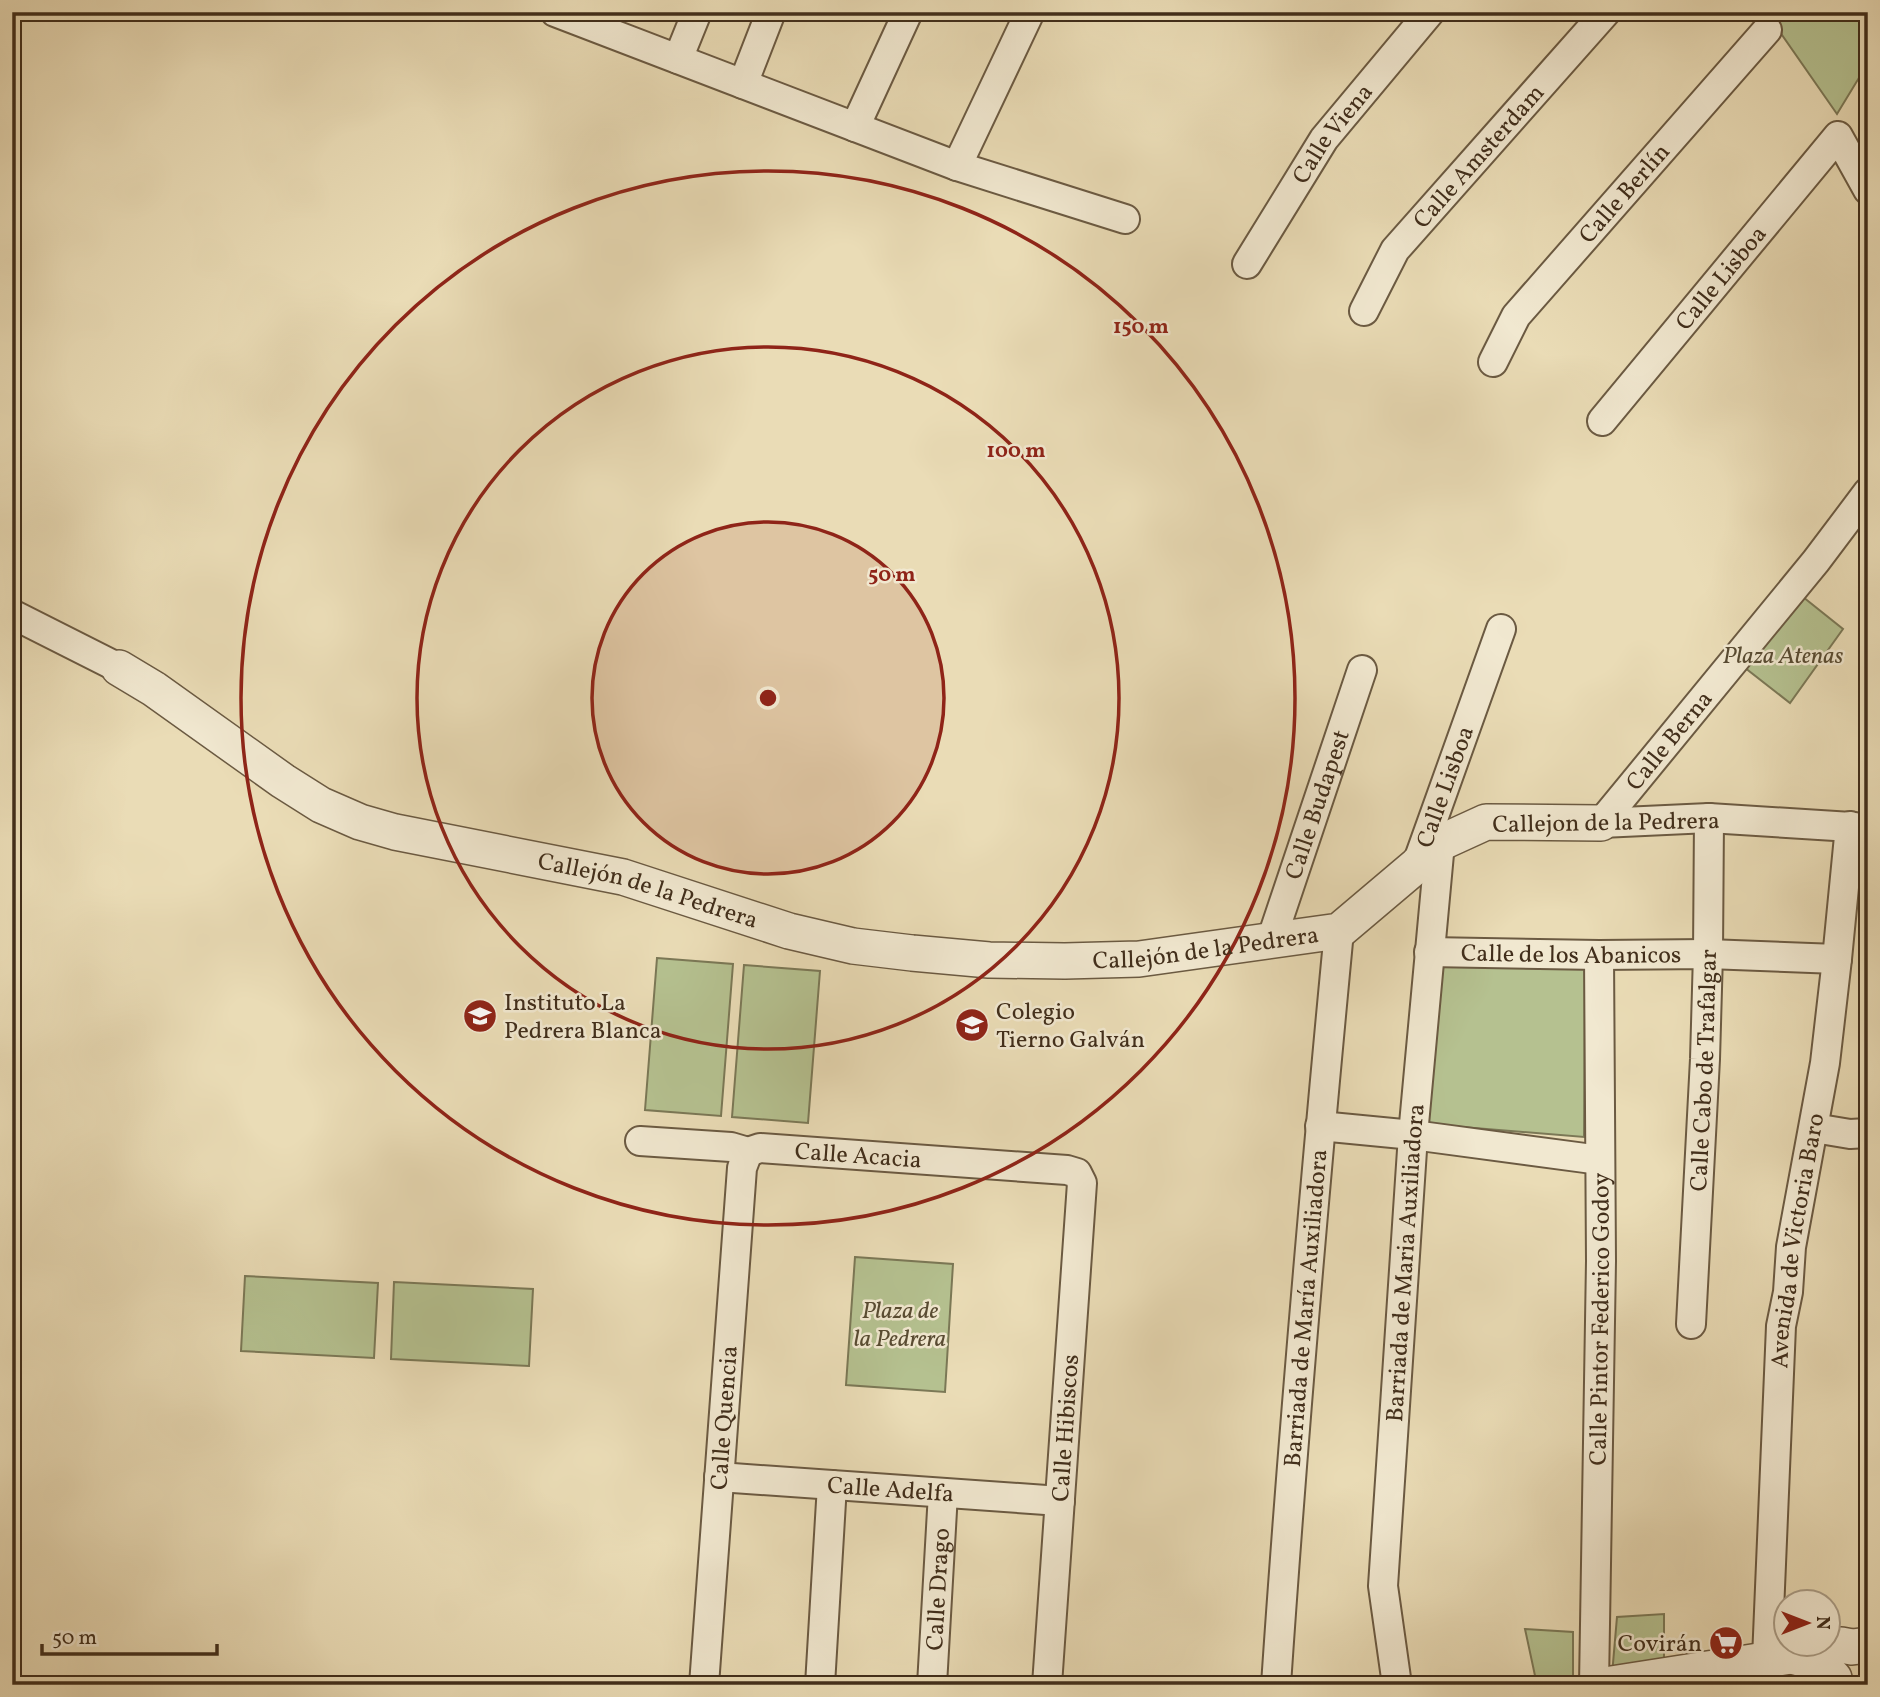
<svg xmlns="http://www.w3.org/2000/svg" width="1880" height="1697" font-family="Vollkorn,serif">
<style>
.green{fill:#b5c190;stroke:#7b7856;stroke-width:2}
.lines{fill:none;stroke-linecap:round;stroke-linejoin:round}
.minor-casing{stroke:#6b5a42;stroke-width:32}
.tertiary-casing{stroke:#6b5a42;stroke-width:38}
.minor{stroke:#f1e8d0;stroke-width:28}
.tertiary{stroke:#f1e8d0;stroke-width:35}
.ring{fill:none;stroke:#8f2418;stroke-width:3.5}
.labels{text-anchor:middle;stroke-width:5;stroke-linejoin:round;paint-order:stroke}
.street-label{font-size:24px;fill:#412e1b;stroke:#f1e8d0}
.park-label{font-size:24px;font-style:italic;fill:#584b32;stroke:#f1e8d0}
.poi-label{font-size:24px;fill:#412e1b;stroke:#f1e8d0;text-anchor:start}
.centre{fill:#8f2418;stroke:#f1e8d0;stroke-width:3.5}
.ring-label{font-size:21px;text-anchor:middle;font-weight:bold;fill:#8f2418;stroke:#f1e8d0;stroke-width:5;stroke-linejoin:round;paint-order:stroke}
</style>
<rect width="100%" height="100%" fill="#eadcb6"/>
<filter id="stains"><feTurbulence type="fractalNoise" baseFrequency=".00286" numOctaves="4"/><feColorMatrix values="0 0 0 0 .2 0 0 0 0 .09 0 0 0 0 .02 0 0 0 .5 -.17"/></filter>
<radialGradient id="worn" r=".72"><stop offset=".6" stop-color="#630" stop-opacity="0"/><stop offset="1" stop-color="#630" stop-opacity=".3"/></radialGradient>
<g class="green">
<polygon points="1766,12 1868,12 1868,63 1837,114"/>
<polygon points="1793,589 1843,629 1790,703 1735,660"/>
<polygon points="657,958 733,964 721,1116 645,1110"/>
<polygon points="744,965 820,971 808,1123 732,1117"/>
<polygon points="1440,967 1585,967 1584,1137 1426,1124"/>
<polygon points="855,1257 953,1264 945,1392 846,1385"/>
<polygon points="245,1276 378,1283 374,1358 241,1351"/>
<polygon points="394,1282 533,1289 529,1366 391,1359"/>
<polygon points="1664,1614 1664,1661 1612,1675 1617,1617"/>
<polygon points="1525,1629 1573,1632 1573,1681 1557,1685 1537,1685"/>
</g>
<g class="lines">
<g class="minor-casing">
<g id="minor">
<polyline points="555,12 957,166 1125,219"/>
<polyline points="678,59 697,12"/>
<polyline points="743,84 771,12"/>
<polyline points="855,127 908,12"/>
<polyline points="957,166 1030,12"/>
<path id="s1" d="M1247 264 1324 139 1430 12"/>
<path id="s2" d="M1364 311 1395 250 1606 12"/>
<path id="s3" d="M1493 362 1516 316 1767 30"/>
<path id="s4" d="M1602 421 1838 136 1868 190"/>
<polyline points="12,614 119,668"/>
<path id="s5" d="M1601 823 1816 561 1868 492"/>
<polyline points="1601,823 1709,818 1867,828"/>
<path id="s6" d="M1418 861 1501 629"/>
<path id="s7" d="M1271 941 1362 670"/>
<path id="s8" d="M1429 952 1599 955 1708 954 1837 959"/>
<polyline points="1320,1126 1413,1135 1600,1160"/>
<polyline points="1814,1128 1850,1134 1868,1133"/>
<path id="s9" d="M640 1141 731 1147 748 1152 760 1148 1067 1170 1077 1173 1082 1183 1047 1685"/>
<path id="s10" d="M1691 1324 1705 1059 1708 954 1709 818"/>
<path id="s11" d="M719 1477 1060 1501"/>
<path id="s12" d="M1767 1659 1781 1326 1788 1292 1791 1247 1825 1063 1837 959 1850 826"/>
<path id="s13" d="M704 1685 742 1168 748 1152"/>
<polyline points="820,1685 832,1485"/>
<path id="s14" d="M932 1685 943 1493"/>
<path id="s15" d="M1276 1685C1293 1433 1315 1182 1339 931"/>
<path id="s16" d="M1397 1685 1383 1586 1413 1135 1440 843"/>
<path id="s17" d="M1594 1685 1601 1261 1599 955"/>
</g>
</g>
<g class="tertiary-casing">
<g id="tertiary">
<path id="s18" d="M119 668 154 689 283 781 321 805 360 822 395 832 623 877 789 931 853 946 912 953 989 960 1065 961 1139 959 1339 931 1417 865 1440 843 1486 822 1601 823"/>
<path d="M1791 1656C1809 1660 1822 1665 1834 1678"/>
<polyline points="1605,1685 1791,1656 1803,1649 1841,1645 1852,1647 1868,1645"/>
</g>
</g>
<use href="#minor" class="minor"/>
<use href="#tertiary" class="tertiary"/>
</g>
<circle cx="768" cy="698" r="176" fill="#8f2418" fill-opacity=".12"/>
<g class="ring">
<circle cx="768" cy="698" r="176"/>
<circle cx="768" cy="698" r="351"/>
<circle cx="768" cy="698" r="527"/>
</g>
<defs>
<g id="university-disc" transform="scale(1.75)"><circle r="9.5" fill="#8f2418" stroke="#f1e8d0"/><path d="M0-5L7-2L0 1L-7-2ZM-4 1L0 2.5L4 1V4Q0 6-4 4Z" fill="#fff"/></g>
<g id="school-disc" transform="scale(1.75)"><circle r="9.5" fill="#8f2418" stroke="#f1e8d0"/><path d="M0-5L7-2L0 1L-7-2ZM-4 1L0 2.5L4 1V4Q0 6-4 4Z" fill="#fff"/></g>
<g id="supermarket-disc" transform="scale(1.75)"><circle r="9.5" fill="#8f2418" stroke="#f1e8d0"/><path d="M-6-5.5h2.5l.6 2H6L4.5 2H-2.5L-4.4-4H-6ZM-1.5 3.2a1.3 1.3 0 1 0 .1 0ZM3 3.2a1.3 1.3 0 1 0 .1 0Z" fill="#fff"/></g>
</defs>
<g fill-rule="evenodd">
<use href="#university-disc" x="480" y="1016"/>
<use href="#school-disc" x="972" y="1025"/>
<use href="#supermarket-disc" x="1726" y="1643"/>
</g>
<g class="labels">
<g class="street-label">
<text dy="8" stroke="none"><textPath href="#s1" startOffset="156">Calle Viena</textPath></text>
<text dy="8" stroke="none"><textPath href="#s2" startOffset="194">Calle Amsterdam</textPath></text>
<text dy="8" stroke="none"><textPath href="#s3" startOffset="215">Calle Berlín</textPath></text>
<text dy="8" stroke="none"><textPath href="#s4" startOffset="186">Calle Lisboa</textPath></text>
<text dy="8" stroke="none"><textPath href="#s5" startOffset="107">Calle Berna</textPath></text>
<text dy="8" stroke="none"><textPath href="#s6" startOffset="79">Calle Lisboa</textPath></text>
<text dy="8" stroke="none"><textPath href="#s7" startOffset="144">Calle Budapest</textPath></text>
<text transform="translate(1606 822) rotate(-1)" y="8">Callejon de la Pedrera</text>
<text dy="8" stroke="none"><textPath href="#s18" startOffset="583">Callejón de la Pedrera</textPath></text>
<text dy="8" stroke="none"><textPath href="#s18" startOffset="1150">Callejón de la Pedrera</textPath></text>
<text dy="8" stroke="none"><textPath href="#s8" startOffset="142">Calle de los Abanicos</textPath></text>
<text dy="8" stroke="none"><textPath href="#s10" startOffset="254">Calle Cabo de Trafalgar</textPath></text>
<text dy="8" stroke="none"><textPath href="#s9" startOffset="220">Calle Acacia</textPath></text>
<text dy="8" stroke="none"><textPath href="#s12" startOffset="420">Avenida de Victoria Baro</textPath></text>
<text dy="8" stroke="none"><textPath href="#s16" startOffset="424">Barriada de Maria Auxiliadora</textPath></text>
<text dy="8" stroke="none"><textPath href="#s15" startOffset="378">Barriada de María Auxiliadora</textPath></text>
<text dy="8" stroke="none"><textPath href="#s17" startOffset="366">Calle Pintor Federico Godoy</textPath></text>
<text dy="8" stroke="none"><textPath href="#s13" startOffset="268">Calle Quencia</textPath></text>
<text transform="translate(1065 1428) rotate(-86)" y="8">Calle Hibiscos</text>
<text dy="8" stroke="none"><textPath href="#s11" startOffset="172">Calle Adelfa</textPath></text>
<text dy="8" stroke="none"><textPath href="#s14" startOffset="96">Calle Drago</textPath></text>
</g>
<g class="park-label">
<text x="1783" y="663">Plaza Atenas</text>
<text x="900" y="1318">Plaza de<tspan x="900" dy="28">la Pedrera</tspan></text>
</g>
<g class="poi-label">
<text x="504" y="1010">Instituto La<tspan x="504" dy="28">Pedrera Blanca</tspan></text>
<text x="996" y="1019">Colegio<tspan x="996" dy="28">Tierno Galván</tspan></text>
<text x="1702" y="1651" text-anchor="end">Covirán</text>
</g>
</g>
<circle cx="768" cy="698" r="10" class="centre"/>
<g class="ring-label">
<text x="1141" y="333">150 m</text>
<text x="1016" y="457">100 m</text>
<text x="892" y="581">50 m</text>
</g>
<rect width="1880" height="1697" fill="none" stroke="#eadcb6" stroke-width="42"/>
<rect x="14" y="14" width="1852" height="1669" fill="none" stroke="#412e1b" stroke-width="3.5"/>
<rect x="21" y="21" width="1838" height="1655" fill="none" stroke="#412e1b" stroke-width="2"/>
<g transform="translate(1807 1623) rotate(90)"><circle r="33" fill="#f1e8d0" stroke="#ab9e88" stroke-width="2"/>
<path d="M0-5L12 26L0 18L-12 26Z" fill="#8f2418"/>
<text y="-10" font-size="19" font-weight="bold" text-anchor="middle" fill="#412e1b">N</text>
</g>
<path d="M42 1644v10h175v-10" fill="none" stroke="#412e1b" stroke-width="3.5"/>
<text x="52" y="1644" font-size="21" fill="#412e1b" stroke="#f1e8d0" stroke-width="5" paint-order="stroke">50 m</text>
<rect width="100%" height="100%" filter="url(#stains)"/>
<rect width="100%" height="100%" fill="url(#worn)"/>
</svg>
